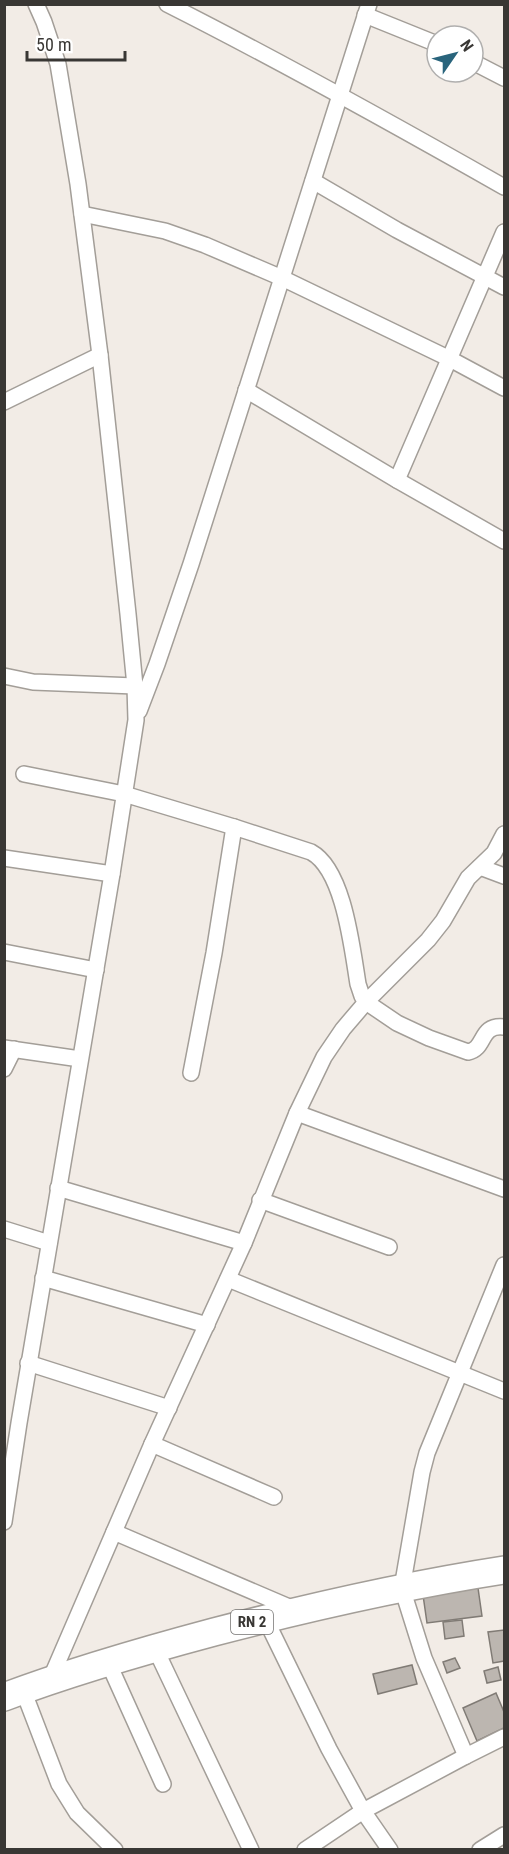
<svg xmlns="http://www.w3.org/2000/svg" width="509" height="1854" font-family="'Roboto Condensed',sans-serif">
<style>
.building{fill:#bcb6b0;stroke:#807b75;stroke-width:1.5}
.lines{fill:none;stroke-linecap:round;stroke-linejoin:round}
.street-casing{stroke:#a39e98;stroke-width:18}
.highway-casing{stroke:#a39e98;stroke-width:30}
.street{stroke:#fff;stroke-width:15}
.highway{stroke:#fff;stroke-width:27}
.labels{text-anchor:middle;stroke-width:6;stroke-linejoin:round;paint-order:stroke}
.shield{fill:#fff;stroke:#747371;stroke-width:1.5}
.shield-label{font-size:15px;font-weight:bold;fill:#393734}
</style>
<rect width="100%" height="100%" fill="#f2ece6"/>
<g class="building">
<polygon points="478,1588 482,1616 427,1623 423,1595"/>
<polygon points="462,1620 464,1636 445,1639 443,1622"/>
<polygon points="504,1630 504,1661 493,1663 488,1632"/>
<polygon points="455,1658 460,1668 447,1673 443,1662"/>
<polygon points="412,1665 417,1684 378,1694 373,1674"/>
<polygon points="498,1667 501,1680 487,1683 484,1671"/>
<polygon points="496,1693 504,1712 504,1728 477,1741 463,1708"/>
</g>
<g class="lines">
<g class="street-casing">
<g id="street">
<path d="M167 4C282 62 393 124 504 187"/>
<polyline points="365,15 437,44"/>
<polyline points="473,62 504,78"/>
<polyline points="313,181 397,230 504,287"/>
<polyline points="82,214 165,231 205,245 282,278 450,359 504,388"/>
<polyline points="246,390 397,480 504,541"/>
<polyline points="4,402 100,355"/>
<polyline points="397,480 504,232"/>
<polyline points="4,676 33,682 135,686"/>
<polyline points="139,711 157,664 191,564 369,4"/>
<path d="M24 774 124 794 234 827 311 852C344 870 352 948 358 984L362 996 366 1002 397 1023 429 1038 468 1052C486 1049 479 1024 504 1027"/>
<polyline points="4,858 112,874"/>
<polyline points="480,867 504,876"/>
<polyline points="4,952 96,970"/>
<polyline points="4,1048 80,1059"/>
<polyline points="4,1069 14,1049"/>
<polyline points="191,1073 214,953 234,827"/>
<polyline points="297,1113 504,1189"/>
<polyline points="58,1188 244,1243"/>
<polyline points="260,1200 389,1247"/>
<polyline points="4,1229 49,1243"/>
<polyline points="43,1278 207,1325"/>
<polyline points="228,1279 504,1391"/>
<polyline points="28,1363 169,1408"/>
<polyline points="152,1444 274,1497"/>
<polyline points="4,1522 19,1423 112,874 136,720 135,686 128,614 100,355 78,184 58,64 44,22 36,4"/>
<polyline points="114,1532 296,1610"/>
<polyline points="265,1618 329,1749 363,1811 390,1850"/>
<polyline points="155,1648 251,1850"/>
<polyline points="108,1662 163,1784"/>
<polyline points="50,1680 152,1444 244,1243 297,1113 324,1057 343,1029 366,1002 428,940 443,921 468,878 494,853 504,834"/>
<polyline points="23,1690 59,1784 77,1813 115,1850"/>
<polyline points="466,1756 424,1658 402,1588 422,1472 427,1453 504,1265"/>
<polyline points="305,1850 363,1811 466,1756 504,1737"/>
<polyline points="480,1850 504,1835"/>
</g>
</g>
<g class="highway-casing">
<path id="highway" d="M4 1697C73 1671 143 1651 214 1632 310 1607 407 1585 504 1570"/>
</g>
<use href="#street" class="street"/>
<use href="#highway" class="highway"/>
</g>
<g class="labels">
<rect class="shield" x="231" y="1610" width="42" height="24" rx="4.5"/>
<g class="shield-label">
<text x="252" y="1627">RN 2</text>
</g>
</g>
<rect width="509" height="1854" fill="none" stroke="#393734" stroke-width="12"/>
<g transform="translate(455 54) rotate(55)"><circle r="28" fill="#ffffff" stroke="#b0afae" stroke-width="1.5"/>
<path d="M0-4.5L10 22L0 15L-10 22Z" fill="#29647c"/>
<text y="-9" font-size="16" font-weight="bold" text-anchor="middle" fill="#393734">N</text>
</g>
<path d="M27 51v9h98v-9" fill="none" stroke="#393734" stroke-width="3"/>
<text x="36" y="51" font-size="18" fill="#393734" stroke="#ffffff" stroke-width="4.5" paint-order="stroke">50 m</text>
</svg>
